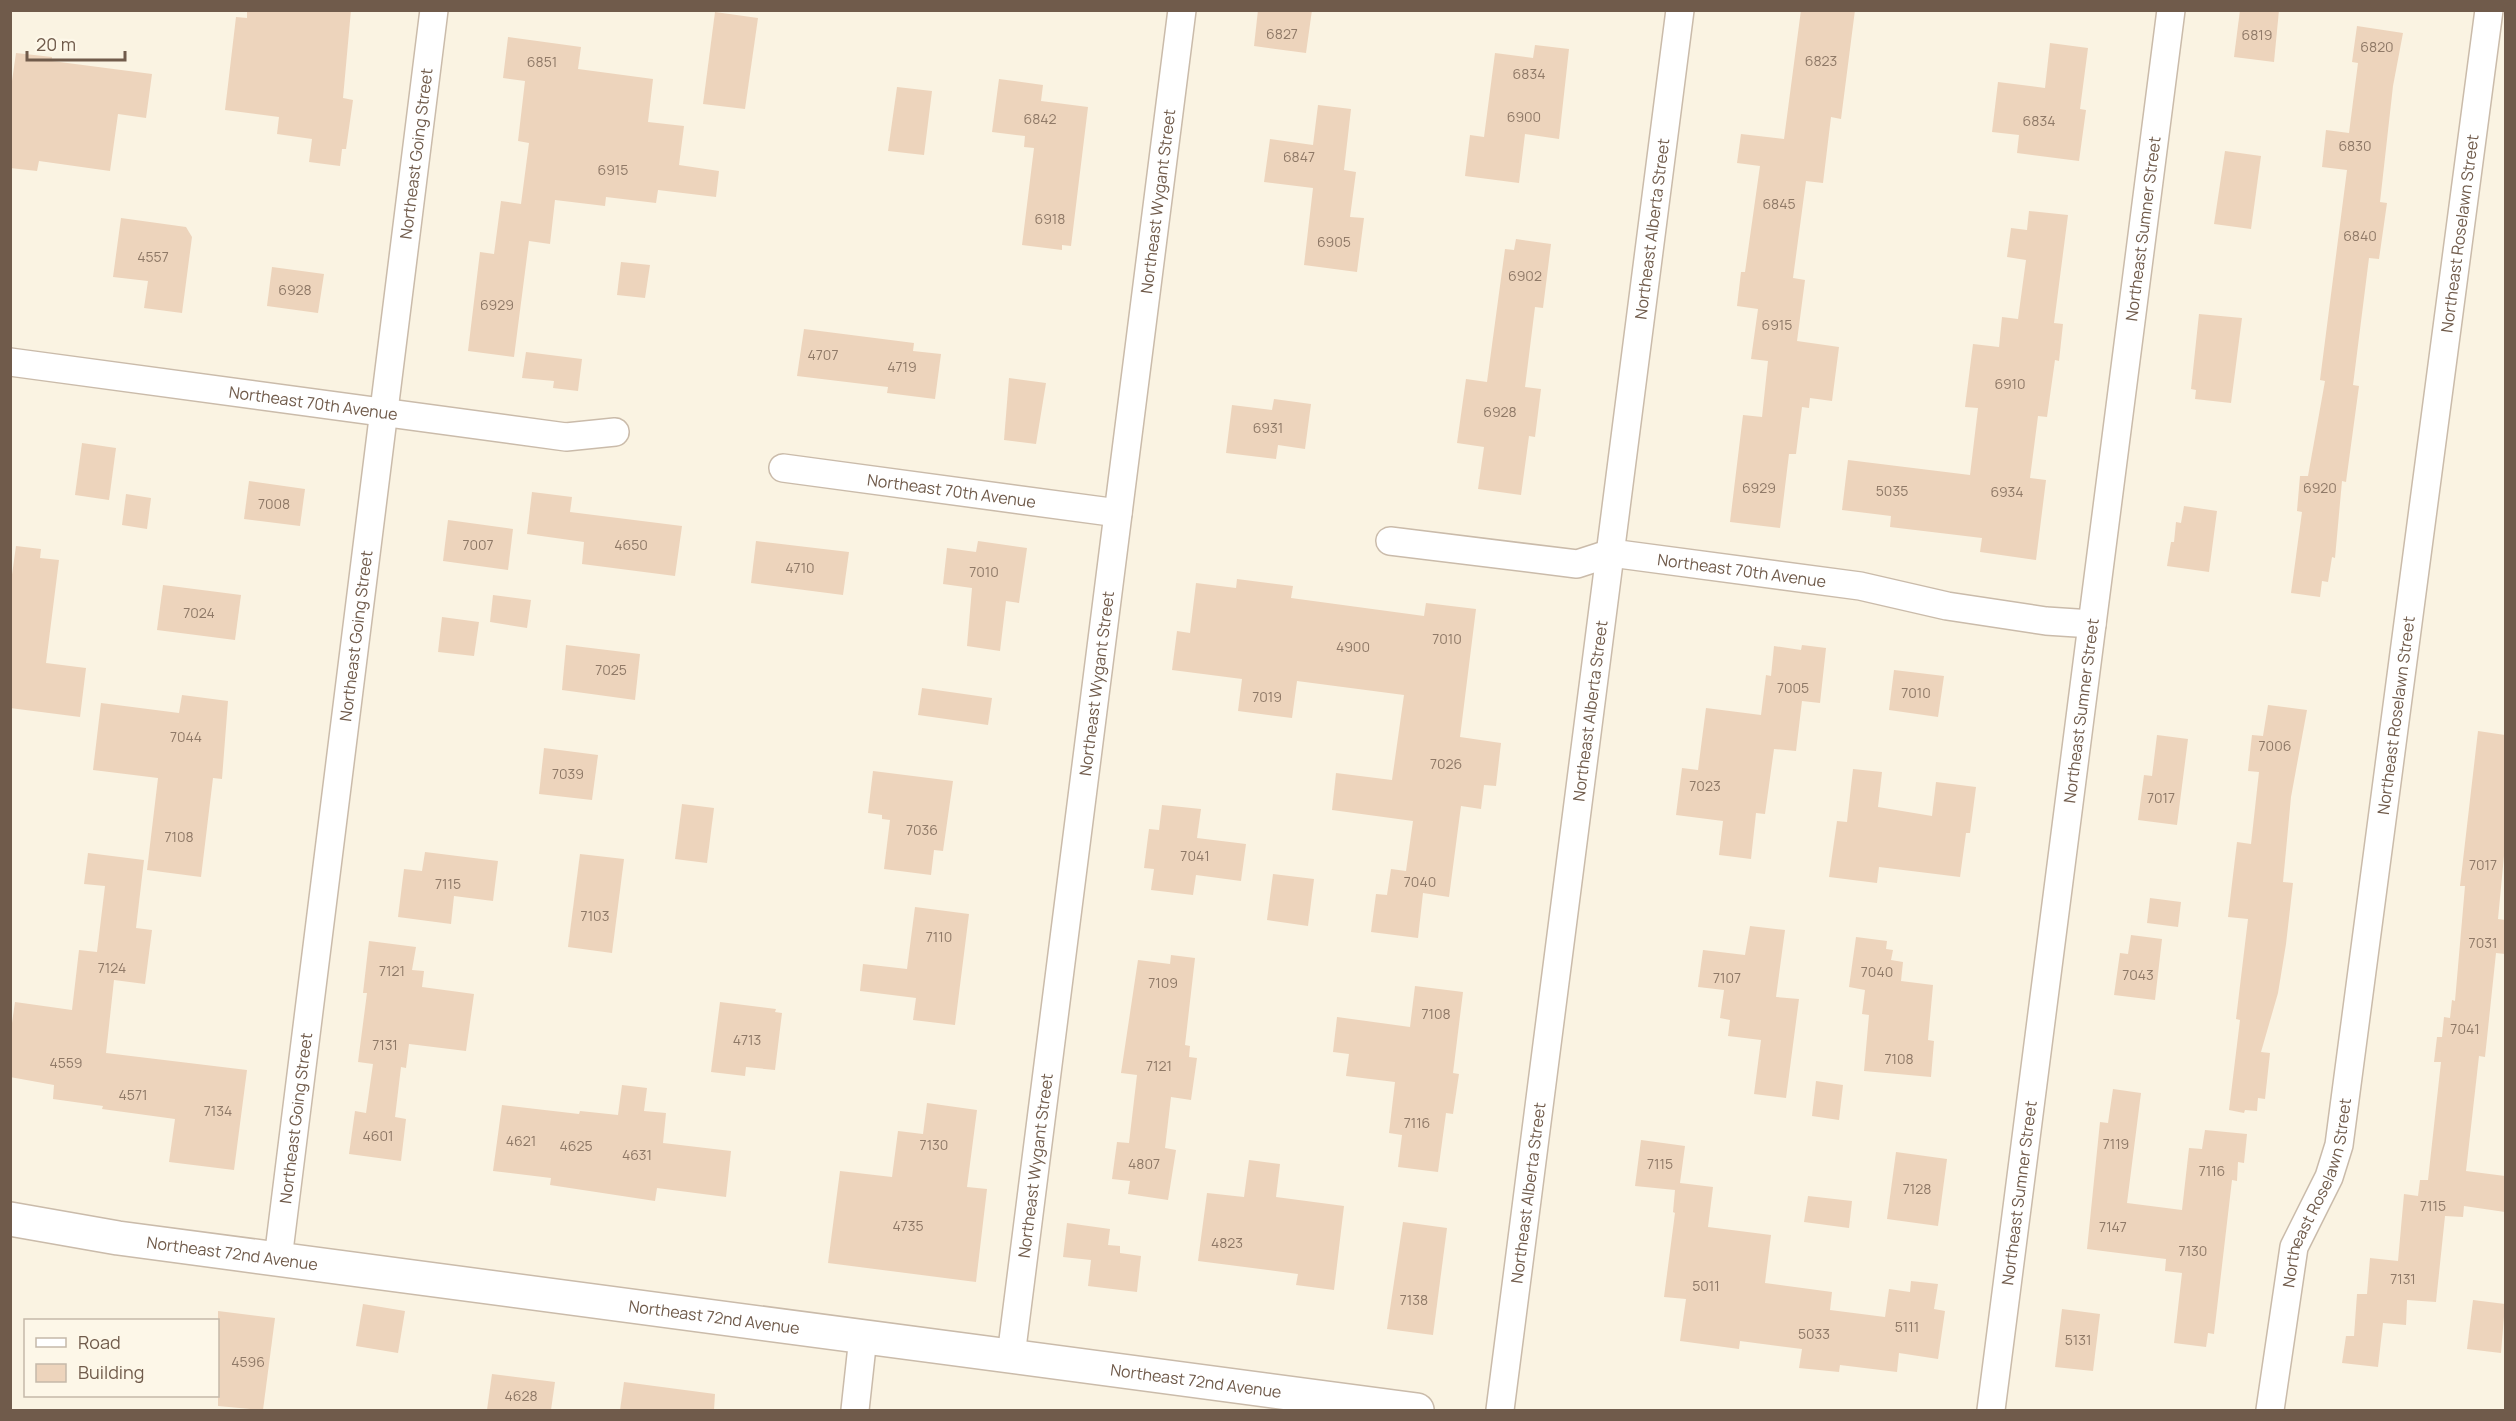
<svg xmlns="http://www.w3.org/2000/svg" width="2516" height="1421" font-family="Manrope,sans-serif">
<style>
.building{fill:#edd4bc}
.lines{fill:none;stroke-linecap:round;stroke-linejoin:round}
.minor-casing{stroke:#cabbaa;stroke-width:30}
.tertiary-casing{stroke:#cabbaa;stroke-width:36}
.minor{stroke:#fff;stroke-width:27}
.tertiary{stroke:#fff;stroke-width:33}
.labels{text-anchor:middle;stroke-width:4.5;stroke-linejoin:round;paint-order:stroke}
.number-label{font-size:14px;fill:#8f7967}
.street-label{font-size:16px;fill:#705b4b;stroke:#fdf7e8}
</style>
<rect width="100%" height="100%" fill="#faf3e2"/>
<g class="building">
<polygon points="247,10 351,10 343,98 353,100 346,149 342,149 340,166 309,162 312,139 277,134 279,117 225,110 236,17 247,18"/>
<polygon points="1258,10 1312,10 1306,53 1254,46"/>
<polygon points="1801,10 1855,10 1841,119 1831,117 1823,183 1806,181 1793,278 1805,280 1797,341 1839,347 1832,401 1810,398 1809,408 1802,407 1796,454 1789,454 1780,528 1730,522 1743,415 1762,417 1768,361 1751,359 1758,309 1737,306 1741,272 1745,272 1760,166 1737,163 1741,134 1784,139"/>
<polygon points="2240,10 2279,10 2274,62 2234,57"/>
<polygon points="715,12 758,18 745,109 703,104"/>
<polygon points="2357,26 2403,33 2393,86 2380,202 2387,203 2379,259 2369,258 2353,385 2359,386 2346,482 2342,481 2335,558 2332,557 2328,582 2322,581 2320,597 2291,593 2302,512 2297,511 2300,476 2308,476 2325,381 2320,380 2347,170 2322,167 2326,130 2349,133 2358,63 2352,62"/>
<polygon points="508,37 581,47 578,69 653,79 648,122 684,126 679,165 719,171 716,197 658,190 656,203 606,197 605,206 555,200 550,244 529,241 514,357 468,351 480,252 494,254 501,201 521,204 529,143 518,141 525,81 503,78"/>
<polygon points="2050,43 2088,48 2080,109 2086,110 2079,161 2017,153 2019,135 1992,132 1998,82 2045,88"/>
<polygon points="1535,45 1569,49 1559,139 1525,134 1519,183 1465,176 1470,135 1484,137 1495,53 1533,58"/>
<polygon points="16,53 52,57 52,61 152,74 146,118 118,114 110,171 39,161 37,171 10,168 10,95"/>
<polygon points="999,79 1043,85 1041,101 1088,107 1071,246 1062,245 1062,250 1022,245 1034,148 1024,147 1025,136 992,132"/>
<polygon points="897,87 932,91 924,155 888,151"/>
<polygon points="1318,105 1351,109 1344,170 1356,172 1350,217 1364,218 1357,272 1304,265 1313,188 1264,182 1270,139 1313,145"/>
<polygon points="2225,151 2261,156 2251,229 2214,224"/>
<polygon points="2029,211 2068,215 2054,323 2063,324 2059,361 2055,360 2047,417 2038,416 2030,478 2046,480 2036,560 1980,552 1982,538 1890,527 1891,516 1842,510 1848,460 1970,475 1978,408 1965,407 1973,344 1999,347 2002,317 2018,319 2026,260 2007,257 2011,228 2027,230"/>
<polygon points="121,218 186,227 192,237 182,313 144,308 148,281 113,277"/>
<polygon points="1516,239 1551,244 1543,308 1535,307 1525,387 1541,389 1535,437 1529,436 1521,495 1478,489 1484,447 1457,443 1466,379 1487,382 1505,249 1514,250"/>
<polygon points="621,262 650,265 645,298 617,295"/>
<polygon points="272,267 324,274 318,313 267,306"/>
<polygon points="2199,314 2242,318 2231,403 2195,399 2196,390 2191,389"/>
<polygon points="804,329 914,343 913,351 941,354 935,399 887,393 888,387 797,376"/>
<polygon points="526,352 582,359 578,391 553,388 554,381 522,378"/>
<polygon points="1009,378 1046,383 1036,444 1004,440"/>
<polygon points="1274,399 1311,404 1305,449 1278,445 1276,459 1226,453 1232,405 1272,410"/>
<polygon points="82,443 116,448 109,500 75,495"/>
<polygon points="249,481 305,489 300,526 244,519"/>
<polygon points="532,492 572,497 570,512 682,526 675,576 582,564 584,542 527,534"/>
<polygon points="126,494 151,498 147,529 122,525"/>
<polygon points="2184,506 2217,511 2209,572 2167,566 2171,542 2174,542 2176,522 2181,523"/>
<polygon points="448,520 513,529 508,570 443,561"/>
<polygon points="756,541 849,552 843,595 751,583"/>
<polygon points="978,541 1027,548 1019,603 1006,601 1000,651 967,646 972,588 943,584 947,548 976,552"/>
<polygon points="16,546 41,549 40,558 59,560 46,663 86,668 80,717 10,708 10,589"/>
<polygon points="1237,579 1293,586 1291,598 1424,616 1426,603 1476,609 1460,737 1501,743 1496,786 1484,785 1481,809 1461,806 1449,897 1423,893 1418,938 1371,932 1376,894 1387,895 1391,869 1406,871 1413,821 1332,810 1336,773 1392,780 1404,695 1297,681 1292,718 1238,711 1242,679 1172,670 1177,631 1190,633 1196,583 1236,588"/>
<polygon points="163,585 241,595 235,640 157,630"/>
<polygon points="493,595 531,600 527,628 490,622"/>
<polygon points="442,617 479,622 474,656 438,652"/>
<polygon points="566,645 640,654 635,700 562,690"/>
<polygon points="1802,645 1826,648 1820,703 1802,701 1796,751 1774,749 1765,814 1756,813 1751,859 1719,855 1723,821 1676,815 1682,768 1698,770 1706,708 1761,715 1766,675 1771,676 1774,646 1801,650"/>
<polygon points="1894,670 1944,676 1938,717 1889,710"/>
<polygon points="922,688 992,698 988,725 918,715"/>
<polygon points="182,695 228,701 222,779 213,778 201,877 147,870 158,778 93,770 101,703 179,713"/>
<polygon points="2268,705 2307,710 2291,797 2283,882 2293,883 2286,944 2278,993 2261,1052 2270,1053 2265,1099 2258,1098 2257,1111 2245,1110 2244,1113 2229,1110 2240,1020 2236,1019 2248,919 2228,917 2237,842 2251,844 2259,772 2248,771 2252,735 2263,736"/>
<polygon points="2478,731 2505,735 2505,845 2498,919 2505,920 2505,954 2496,953 2485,1057 2479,1056 2466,1171 2505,1176 2505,1212 2464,1206 2463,1217 2445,1216 2436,1302 2407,1300 2406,1325 2383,1323 2378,1367 2342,1363 2346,1336 2354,1336 2357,1294 2367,1294 2370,1258 2398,1261 2404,1194 2418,1196 2420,1180 2428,1180 2441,1062 2434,1062 2437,1037 2442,1037 2444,1017 2450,1018 2452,1000 2455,1001 2465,886 2460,886"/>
<polygon points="2157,735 2188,739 2177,825 2138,820 2144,775 2152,776"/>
<polygon points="544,748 598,755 592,800 539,794"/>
<polygon points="1853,769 1882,772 1878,807 1932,816 1936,782 1976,787 1970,833 1966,833 1960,877 1879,867 1877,883 1829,877 1837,821 1847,822"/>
<polygon points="873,771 953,781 943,851 934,850 931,875 884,869 890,820 882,819 882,815 868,813"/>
<polygon points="682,804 714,808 707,863 675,859"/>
<polygon points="1162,805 1201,809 1197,838 1246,844 1241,881 1196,875 1193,895 1151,890 1154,869 1144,868 1149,829 1159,830"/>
<polygon points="425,852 498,861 493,901 454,896 451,924 398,917 404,869 422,871"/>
<polygon points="88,853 144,860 136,928 152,930 145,984 114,980 106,1053 247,1070 234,1170 169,1162 175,1119 102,1109 103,1106 53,1099 54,1085 10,1077 10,1037 15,1002 72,1010 79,950 97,952 105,886 84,884"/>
<polygon points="580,854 624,859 612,953 568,947"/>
<polygon points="1273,874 1314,879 1308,926 1267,920"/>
<polygon points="2150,898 2181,902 2178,927 2147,923"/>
<polygon points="915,907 969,914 955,1025 913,1020 916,998 860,991 863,964 907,969"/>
<polygon points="1750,926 1785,930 1776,997 1799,999 1786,1098 1754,1094 1761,1040 1728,1036 1730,1020 1720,1018 1724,990 1698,987 1703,950 1745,955"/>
<polygon points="2131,935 2162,939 2155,1000 2114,995 2120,953 2128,954"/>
<polygon points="1856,937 1887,941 1886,949 1893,950 1891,960 1903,962 1901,981 1933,985 1928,1040 1934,1041 1931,1077 1864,1071 1869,1015 1862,1014 1865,990 1849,987"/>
<polygon points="369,941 416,947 412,970 424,971 422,987 474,994 466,1051 409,1044 406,1068 401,1067 395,1117 406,1119 401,1161 349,1154 355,1111 366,1113 373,1064 358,1062 367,993 363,993"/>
<polygon points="1171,955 1195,958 1185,1045 1190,1046 1189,1057 1197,1058 1191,1100 1171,1097 1165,1148 1176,1150 1168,1200 1128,1194 1130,1181 1112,1179 1117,1142 1129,1143 1137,1075 1121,1073 1138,960 1170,964"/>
<polygon points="1415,986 1463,992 1453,1073 1459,1074 1453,1114 1446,1113 1438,1172 1398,1167 1402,1135 1389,1133 1395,1082 1346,1076 1349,1054 1333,1052 1337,1017 1410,1027"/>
<polygon points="720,1002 776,1009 775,1012 782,1013 775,1070 746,1067 745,1076 711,1072"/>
<polygon points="1816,1081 1843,1085 1839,1120 1812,1116"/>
<polygon points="622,1085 647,1088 644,1111 666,1113 663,1143 731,1151 726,1197 657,1188 655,1201 550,1185 551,1178 493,1171 502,1105 579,1114 580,1111 618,1115"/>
<polygon points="2113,1089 2141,1093 2127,1203 2182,1210 2189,1148 2202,1149 2205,1130 2247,1134 2244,1163 2238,1162 2237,1181 2232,1180 2214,1334 2208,1333 2206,1347 2174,1343 2182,1273 2165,1271 2166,1259 2087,1249 2100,1122 2108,1123"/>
<polygon points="927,1103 977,1110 967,1187 987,1189 976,1282 828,1263 840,1171 892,1177 898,1131 923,1134"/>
<polygon points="1641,1140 1685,1146 1680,1183 1713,1187 1708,1227 1771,1235 1765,1283 1832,1292 1830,1310 1885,1317 1889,1289 1910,1292 1911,1281 1938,1284 1934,1309 1945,1311 1938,1359 1899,1353 1897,1372 1840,1365 1839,1372 1799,1368 1802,1349 1740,1341 1739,1349 1680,1341 1686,1299 1664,1297 1675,1213 1673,1212 1675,1190 1635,1186"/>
<polygon points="1896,1152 1947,1159 1938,1226 1887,1219"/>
<polygon points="1249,1160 1280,1164 1276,1197 1344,1206 1334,1290 1296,1285 1298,1274 1198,1261 1207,1193 1244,1197"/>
<polygon points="1808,1196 1852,1201 1849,1228 1804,1222"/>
<polygon points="1403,1222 1447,1228 1433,1335 1387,1329"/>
<polygon points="1067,1223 1110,1229 1108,1245 1120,1246 1120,1253 1141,1256 1137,1292 1088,1286 1091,1260 1063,1257"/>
<polygon points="2473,1300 2505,1304 2501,1353 2467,1349"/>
<polygon points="363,1304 405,1311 398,1353 356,1346"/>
<polygon points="2062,1309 2100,1314 2093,1371 2055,1367"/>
<polygon points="218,1311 275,1318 263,1410 218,1406"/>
<polygon points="492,1374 555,1382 551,1410 487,1410"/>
<polygon points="624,1382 715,1394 714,1410 620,1410"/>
</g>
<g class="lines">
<g class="minor-casing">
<g id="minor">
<path id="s1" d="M10 362 566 437 615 432"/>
<path id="s2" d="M783 468 1118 513"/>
<path id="s3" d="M1390 541 1577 564 1611 553 1860 586 1947 606 2046 621 2092 624"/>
<path id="s4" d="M278 1259 434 10"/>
<path id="s5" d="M1011 1356 1182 10"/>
<polyline points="855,1410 863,1337"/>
<path id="s6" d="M1500 1410 1680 10"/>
<path id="s7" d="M1991 1410 2171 10"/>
<path id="s8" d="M2270 1410 2294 1247 2329 1177 2339 1145 2489 10"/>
</g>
</g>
<g class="tertiary-casing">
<g id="tertiary">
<path id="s9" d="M10 1219 118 1238 1417 1410"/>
</g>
</g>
<use href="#minor" class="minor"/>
<use href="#tertiary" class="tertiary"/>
</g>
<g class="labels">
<g class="number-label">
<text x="1282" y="39">6827</text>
<text x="2257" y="40">6819</text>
<text x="2377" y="52">6820</text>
<text x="1821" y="66">6823</text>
<text x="542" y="67">6851</text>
<text x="1529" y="79">6834</text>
<text x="1524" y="122">6900</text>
<text x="1040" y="124">6842</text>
<text x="2039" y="126">6834</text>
<text x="2355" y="151">6830</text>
<text x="1299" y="162">6847</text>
<text x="613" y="175">6915</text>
<text x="1779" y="209">6845</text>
<text x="1050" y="224">6918</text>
<text x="2360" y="241">6840</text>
<text x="1334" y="247">6905</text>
<text x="153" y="262">4557</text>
<text x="1525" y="281">6902</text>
<text x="295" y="295">6928</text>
<text x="497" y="310">6929</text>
<text x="1777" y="330">6915</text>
<text x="823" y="360">4707</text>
<text x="902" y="372">4719</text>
<text x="2010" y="389">6910</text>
<text x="1500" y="417">6928</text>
<text x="1268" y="433">6931</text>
<text x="1759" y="493">6929</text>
<text x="2320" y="493">6920</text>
<text x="1892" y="496">5035</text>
<text x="2007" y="497">6934</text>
<text x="274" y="509">7008</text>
<text x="478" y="550">7007</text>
<text x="631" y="550">4650</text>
<text x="800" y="573">4710</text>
<text x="984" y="577">7010</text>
<text x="199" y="618">7024</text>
<text x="1447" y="644">7010</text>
<text x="1353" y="652">4900</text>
<text x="611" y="675">7025</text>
<text x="1793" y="693">7005</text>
<text x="1916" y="698">7010</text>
<text x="1267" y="702">7019</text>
<text x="186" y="742">7044</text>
<text x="2275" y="751">7006</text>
<text x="1446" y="769">7026</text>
<text x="568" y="779">7039</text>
<text x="1705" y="791">7023</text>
<text x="2161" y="803">7017</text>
<text x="922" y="835">7036</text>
<text x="179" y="842">7108</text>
<text x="1195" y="861">7041</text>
<text x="2483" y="870">7017</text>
<text x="1420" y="887">7040</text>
<text x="448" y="889">7115</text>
<text x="595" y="921">7103</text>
<text x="939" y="942">7110</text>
<text x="2483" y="948">7031</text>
<text x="112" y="973">7124</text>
<text x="392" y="976">7121</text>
<text x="1877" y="977">7040</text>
<text x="2138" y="980">7043</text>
<text x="1727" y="983">7107</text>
<text x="1163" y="988">7109</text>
<text x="1436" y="1019">7108</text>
<text x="2465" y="1034">7041</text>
<text x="747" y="1045">4713</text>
<text x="385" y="1050">7131</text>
<text x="1899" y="1064">7108</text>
<text x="66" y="1068">4559</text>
<text x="1159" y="1071">7121</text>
<text x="133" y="1100">4571</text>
<text x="218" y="1116">7134</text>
<text x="1417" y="1128">7116</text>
<text x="378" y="1141">4601</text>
<text x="521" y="1146">4621</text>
<text x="2116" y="1149">7119</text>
<text x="934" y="1150">7130</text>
<text x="576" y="1151">4625</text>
<text x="637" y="1160">4631</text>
<text x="1144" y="1169">4807</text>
<text x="1660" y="1169">7115</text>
<text x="2212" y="1176">7116</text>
<text x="1917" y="1194">7128</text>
<text x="2433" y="1211">7115</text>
<text x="908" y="1231">4735</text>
<text x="2113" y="1232">7147</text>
<text x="1227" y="1248">4823</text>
<text x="2193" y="1256">7130</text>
<text x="2403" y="1284">7131</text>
<text x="1706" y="1291">5011</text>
<text x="1414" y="1305">7138</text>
<text x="1907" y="1332">5111</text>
<text x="1814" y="1339">5033</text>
<text x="2078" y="1345">5131</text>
<text x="248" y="1367">4596</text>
<text x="521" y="1401">4628</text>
</g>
<g class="street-label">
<text dy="6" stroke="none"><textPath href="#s4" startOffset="1114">Northeast Going Street</textPath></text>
<text dy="6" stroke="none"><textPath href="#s5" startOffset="1164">Northeast Wygant Street</textPath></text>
<text dy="6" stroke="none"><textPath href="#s7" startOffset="1191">Northeast Sumner Street</textPath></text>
<text dy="6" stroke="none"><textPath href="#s6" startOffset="1191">Northeast Alberta Street</textPath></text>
<text dy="6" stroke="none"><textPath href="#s8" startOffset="1196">Northeast Roselawn Street</textPath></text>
<text dy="6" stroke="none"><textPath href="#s1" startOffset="306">Northeast 70th Avenue</textPath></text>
<text dy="6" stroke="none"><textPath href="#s2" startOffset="170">Northeast 70th Avenue</textPath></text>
<text dy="6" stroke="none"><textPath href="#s3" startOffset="356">Northeast 70th Avenue</textPath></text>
<text dy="6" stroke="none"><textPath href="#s4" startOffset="628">Northeast Going Street</textPath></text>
<text dy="6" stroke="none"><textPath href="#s5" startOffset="678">Northeast Wygant Street</textPath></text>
<text dy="6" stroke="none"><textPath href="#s7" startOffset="705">Northeast Sumner Street</textPath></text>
<text dy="6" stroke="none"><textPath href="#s6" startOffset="705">Northeast Alberta Street</textPath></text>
<text dy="6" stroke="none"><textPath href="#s8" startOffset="710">Northeast Roselawn Street</textPath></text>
<text dy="6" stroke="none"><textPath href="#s4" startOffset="142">Northeast Going Street</textPath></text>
<text dy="6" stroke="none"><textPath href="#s5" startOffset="192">Northeast Wygant Street</textPath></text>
<text dy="6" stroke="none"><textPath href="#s7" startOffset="219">Northeast Sumner Street</textPath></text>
<text dy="6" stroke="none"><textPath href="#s8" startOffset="224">Northeast Roselawn Street</textPath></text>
<text dy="6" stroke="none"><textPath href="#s6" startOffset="219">Northeast Alberta Street</textPath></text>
<text dy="6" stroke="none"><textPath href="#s9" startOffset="225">Northeast 72nd Avenue</textPath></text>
<text dy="6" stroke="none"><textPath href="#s9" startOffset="711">Northeast 72nd Avenue</textPath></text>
<text dy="6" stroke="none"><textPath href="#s9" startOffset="1197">Northeast 72nd Avenue</textPath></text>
</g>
</g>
<rect width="2516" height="1421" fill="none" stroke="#705b4b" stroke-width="24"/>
<rect x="24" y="1319" width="195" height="78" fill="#fdf7e8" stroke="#c5b9a9" stroke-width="1.5"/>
<rect x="36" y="1338" width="30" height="9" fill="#ffffff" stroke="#c5b9a9" stroke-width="1.5"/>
<text x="78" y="1349" font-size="18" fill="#705b4b">Road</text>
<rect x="36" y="1364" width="30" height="18" fill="#edd4bc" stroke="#c5b9a9" stroke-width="1.5"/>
<text x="78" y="1379" font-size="18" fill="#705b4b">Building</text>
<path d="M27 51v9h98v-9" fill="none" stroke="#705b4b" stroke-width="3"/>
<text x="36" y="51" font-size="18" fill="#705b4b" stroke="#fdf7e8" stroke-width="4.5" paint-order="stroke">20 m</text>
</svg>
